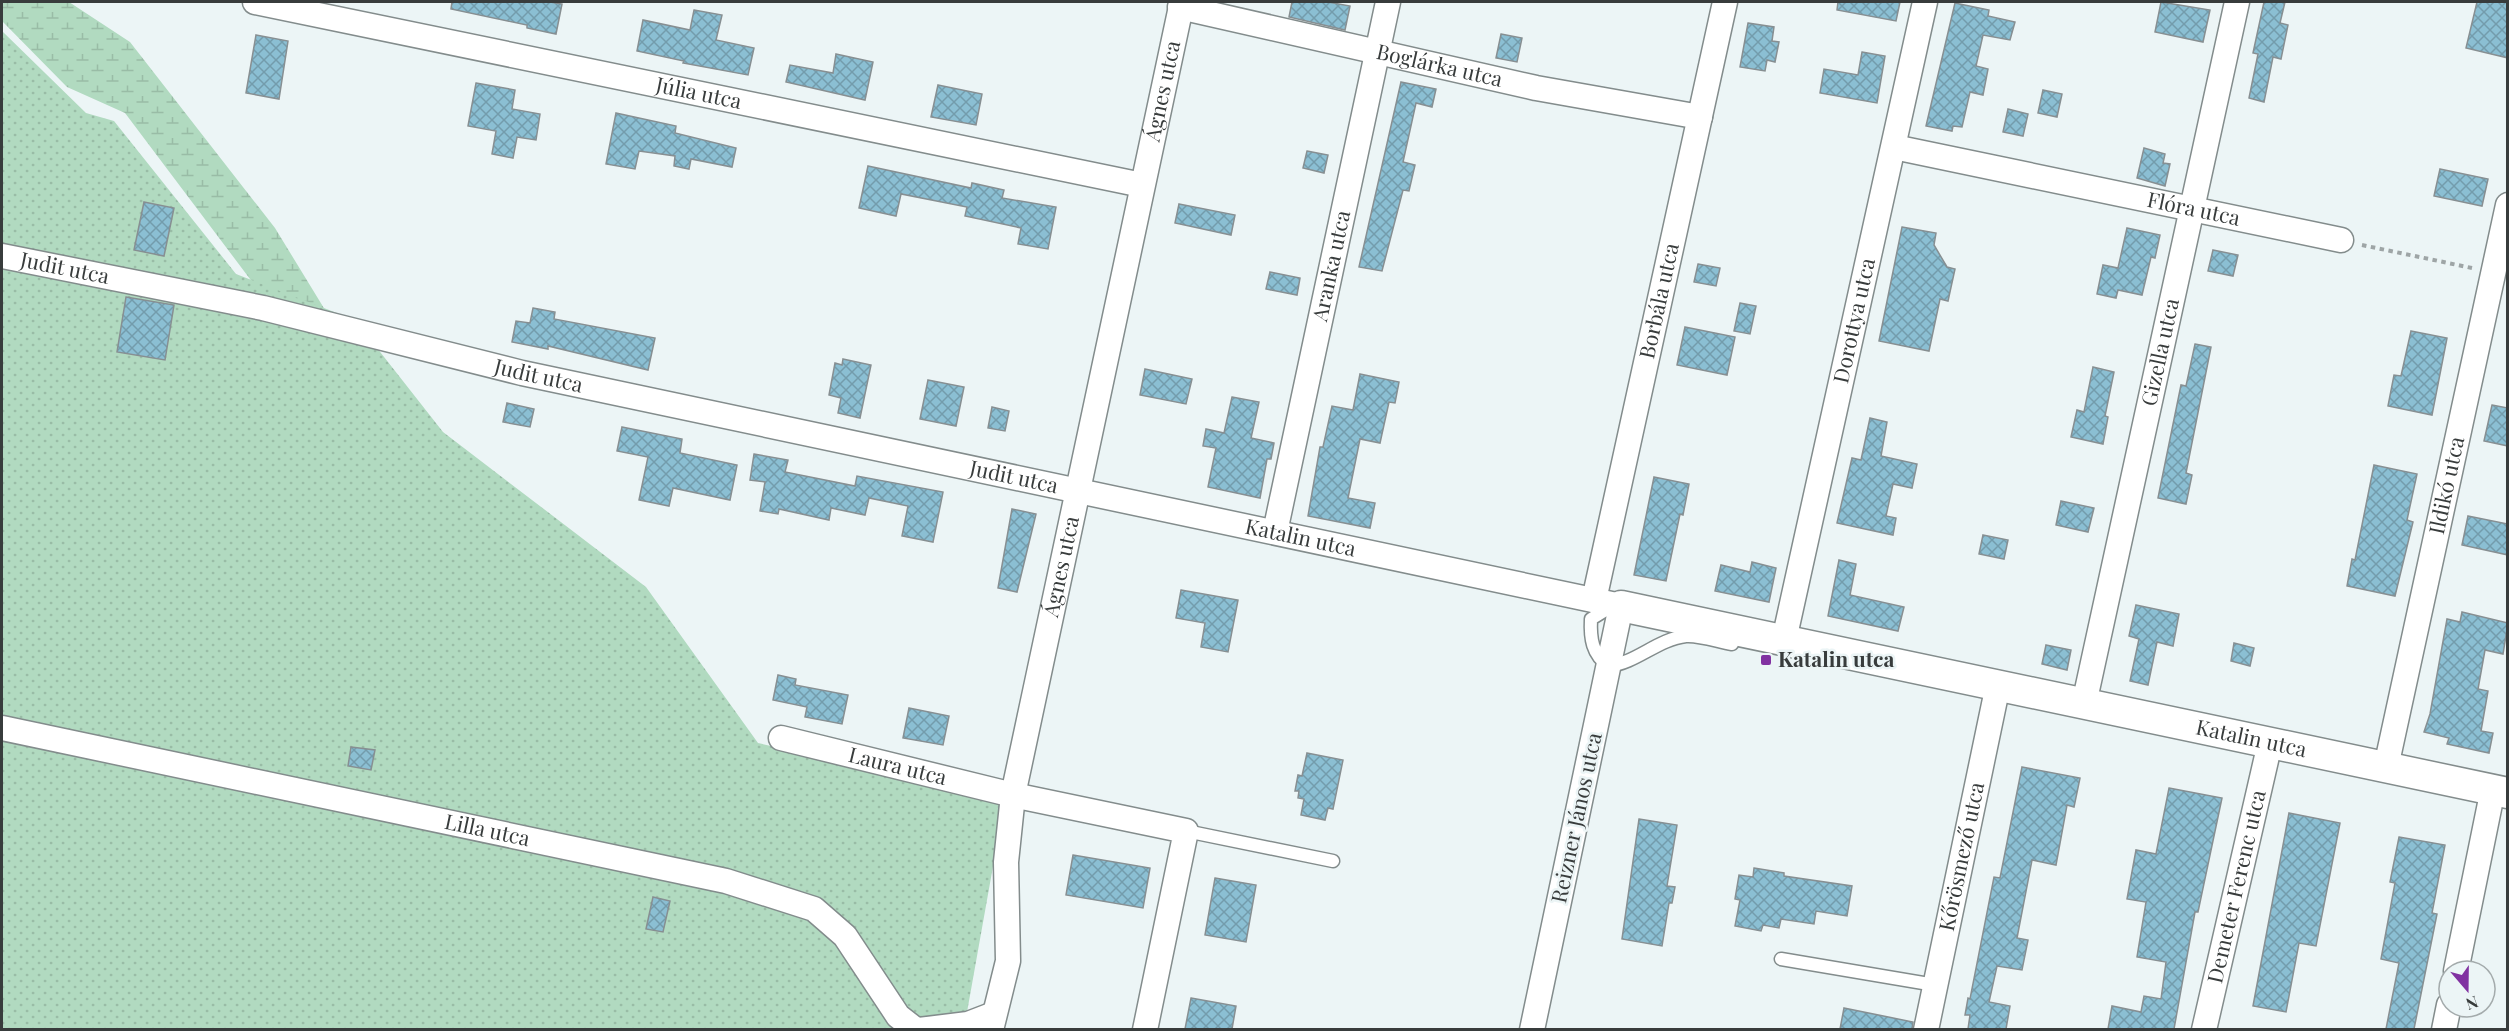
<svg xmlns="http://www.w3.org/2000/svg" width="2509" height="1031" font-family="'Playfair Display',serif">
<style>
.wetland{fill:url(#wetland-marsh)}
.garden{fill:url(#garden-dots)}
.building{fill:url(#building-cross-hatch);stroke:#878f92;stroke-width:1.5}
.lines{fill:none;stroke-linecap:round;stroke-linejoin:round}
.service-casing{stroke:#838c8c;stroke-width:15}
.minor-casing{stroke:#838c8c;stroke-width:27}
.tertiary-casing{stroke:#838c8c;stroke-width:33}
.path{stroke:#9ea5a6;stroke-width:4;stroke-dasharray:4.5 4.5;stroke-linecap:butt}
.service{stroke:#fff;stroke-width:12}
.minor{stroke:#fff;stroke-width:24}
.tertiary{stroke:#fff;stroke-width:30}
.poi-dot{fill:#8131a1;stroke:#ecf5f6;stroke-width:2}
.labels{text-anchor:middle;stroke-width:5;stroke-linejoin:round;paint-order:stroke}
.street-label{font-size:21px;fill:#383c3c;stroke:#ecf5f6}
.poi-label{font-size:21px;font-weight:bold;fill:#383c3c;stroke:#ecf5f6;text-anchor:start}
</style>
<defs>
<pattern id="wetland-marsh" width="20" height="14" patternUnits="userSpaceOnUse" patternTransform="scale(1.5)"><rect width="20" height="14" fill="#b1dac0"/><path d="M1 5h8M5 5V1M11 12h8M15 12V8" fill="none" stroke="#99bca6"/></pattern>
<pattern id="garden-dots" width="8" height="8" patternUnits="userSpaceOnUse" patternTransform="scale(1.5)"><rect width="8" height="8" fill="#b1dac0"/><path d="M2 2h.1M6 6h.1" fill="none" stroke="#99bca6" stroke-width="1.8" stroke-linecap="round"/></pattern>
<pattern id="building-cross-hatch" width="8" height="8" patternUnits="userSpaceOnUse" patternTransform="scale(1.5)"><rect width="8" height="8" fill="#8bbfd3"/><path d="M0 0l8 8M0 8l8-8" fill="none" stroke="#739cac"/></pattern>
</defs>
<rect width="100%" height="100%" fill="#ecf5f6"/>
<polygon class="wetland" points="2,2 69,2 130,42 275,228 366,377 253,283 125,113 67,87 2,21"/>
<polygon class="garden" points="2,31 86,113 114,121 236,274 355,320 443,432 646,587 758,743 1005,799 964,1029 2,1029"/>
<g class="building">
<polygon points="452,2 550,2 562,4 556,34 527,28 527,25 451,9"/>
<polygon points="1292,2 1328,2 1350,6 1345,30 1289,17"/>
<polygon points="1838,2 1900,2 1896,21 1837,10"/>
<polygon points="2161,2 2210,10 2203,42 2155,32"/>
<polygon points="2264,2 2285,2 2280,23 2288,25 2281,59 2273,57 2264,102 2249,98 2258,54 2253,53"/>
<polygon points="2477,2 2508,2 2508,58 2466,48"/>
<polygon points="1955,3 1989,10 1988,16 2015,22 2010,40 1983,35 1976,66 1988,69 1983,95 1970,92 1962,127 1953,126 1952,131 1926,126"/>
<polygon points="694,10 722,15 716,40 754,48 748,75 683,63 684,61 637,51 643,20 690,30"/>
<polygon points="1748,23 1774,27 1772,41 1779,42 1775,62 1767,60 1765,71 1740,67"/>
<polygon points="1501,34 1522,38 1517,62 1496,58"/>
<polygon points="256,35 288,41 279,99 246,93"/>
<polygon points="1862,52 1885,56 1877,103 1820,93 1824,69 1858,75"/>
<polygon points="836,54 873,62 865,100 786,82 790,65 833,73"/>
<polygon points="1401,82 1436,89 1432,107 1416,103 1403,162 1415,165 1409,191 1403,190 1382,271 1359,267"/>
<polygon points="476,83 515,90 512,109 540,114 536,140 517,137 513,158 492,154 496,131 468,126"/>
<polygon points="938,85 982,94 976,125 931,117"/>
<polygon points="2043,90 2062,94 2057,117 2038,113"/>
<polygon points="2008,109 2028,114 2023,136 2003,132"/>
<polygon points="616,113 676,126 675,133 736,148 732,167 691,159 689,169 674,166 675,156 639,151 635,169 606,164"/>
<polygon points="2144,148 2165,154 2163,163 2170,164 2165,186 2137,178"/>
<polygon points="1307,151 1328,155 1324,173 1303,168"/>
<polygon points="868,166 971,188 972,183 1004,190 1002,198 1056,207 1048,249 1018,244 1021,228 965,216 967,207 901,194 896,216 859,208"/>
<polygon points="2440,169 2488,179 2482,206 2434,196"/>
<polygon points="144,202 174,208 164,256 134,250"/>
<polygon points="1179,204 1235,215 1231,235 1175,223"/>
<polygon points="1902,227 1936,233 1934,245 1947,267 1955,269 1948,301 1940,299 1929,351 1879,341"/>
<polygon points="2127,228 2160,235 2155,258 2151,257 2142,295 2118,290 2116,298 2097,294 2103,265 2118,268"/>
<polygon points="2213,250 2238,255 2233,276 2208,271"/>
<polygon points="1698,264 1720,268 1716,286 1694,282"/>
<polygon points="1270,272 1300,278 1297,295 1266,289"/>
<polygon points="126,297 174,305 165,360 117,352"/>
<polygon points="1740,303 1756,306 1750,334 1734,331"/>
<polygon points="533,308 555,312 554,319 655,338 648,370 548,346 548,349 512,342 516,321 530,323"/>
<polygon points="1685,327 1735,337 1727,375 1677,365"/>
<polygon points="2411,331 2447,338 2432,415 2388,406 2394,375 2401,376"/>
<polygon points="2195,344 2211,347 2186,473 2192,475 2186,504 2158,498 2181,385 2186,386"/>
<polygon points="843,359 871,365 860,418 838,413 841,398 829,395 835,363 842,365"/>
<polygon points="2093,367 2114,372 2105,416 2108,417 2103,444 2071,437 2077,410 2084,412"/>
<polygon points="1145,369 1192,379 1186,404 1140,395"/>
<polygon points="1360,374 1399,382 1395,403 1389,402 1380,443 1360,439 1348,498 1375,503 1370,528 1308,516 1320,447 1323,447 1332,406 1353,410"/>
<polygon points="928,380 964,387 956,426 920,419"/>
<polygon points="1232,397 1259,402 1251,438 1274,443 1271,459 1267,459 1260,498 1208,487 1216,448 1203,446 1206,429 1224,433"/>
<polygon points="507,403 534,409 530,427 503,422"/>
<polygon points="2492,405 2508,408 2508,446 2484,441"/>
<polygon points="992,407 1009,411 1005,431 988,428"/>
<polygon points="1870,418 1887,422 1881,456 1917,464 1912,488 1893,484 1886,516 1896,518 1893,535 1837,523 1852,458 1861,460"/>
<polygon points="622,427 682,439 680,453 737,465 730,500 673,488 669,506 639,500 648,457 617,451"/>
<polygon points="754,454 788,460 785,472 855,486 857,476 943,492 933,542 902,536 908,506 869,498 865,515 831,508 829,520 779,509 778,514 760,511 765,482 750,480"/>
<polygon points="2374,465 2417,474 2407,520 2413,522 2395,596 2347,586 2352,559 2355,560"/>
<polygon points="1654,477 1689,484 1683,515 1680,514 1666,581 1634,575"/>
<polygon points="2061,501 2094,508 2088,532 2056,525"/>
<polygon points="1012,509 1036,514 1017,592 998,588"/>
<polygon points="2468,516 2508,524 2508,555 2462,545"/>
<polygon points="1983,535 2008,540 2004,559 1979,554"/>
<polygon points="1839,560 1856,564 1850,595 1904,607 1898,631 1828,616"/>
<polygon points="1752,562 1776,568 1769,602 1715,591 1721,565 1750,572"/>
<polygon points="1181,590 1238,600 1228,652 1201,647 1205,623 1176,618"/>
<polygon points="2136,605 2179,614 2173,646 2157,642 2148,685 2130,681 2139,639 2129,636"/>
<polygon points="2462,612 2508,623 2503,654 2485,650 2478,689 2488,691 2481,731 2493,733 2489,753 2447,744 2449,738 2424,732 2430,714 2447,619 2460,622"/>
<polygon points="2234,643 2254,648 2250,666 2231,661"/>
<polygon points="2046,645 2071,650 2067,670 2042,664"/>
<polygon points="778,675 796,679 795,685 848,695 842,724 805,717 807,707 773,700"/>
<polygon points="909,708 949,716 943,745 903,738"/>
<polygon points="351,747 375,750 371,770 348,766"/>
<polygon points="1307,753 1343,760 1333,809 1328,808 1325,820 1301,815 1304,799 1298,798 1299,791 1295,791 1298,775 1302,776"/>
<polygon points="2022,767 2080,778 2074,807 2067,805 2056,865 2032,860 2017,938 2028,940 2022,970 1997,966 1989,1002 2010,1006 2006,1029 1968,1029 1970,1015 1965,1015 1968,998 1970,999 1994,877 2000,878"/>
<polygon points="2169,788 2222,798 2198,912 2195,912 2174,1029 2108,1029 2112,1006 2141,1012 2144,996 2161,999 2166,962 2137,957 2146,902 2127,899 2136,850 2156,854"/>
<polygon points="2289,813 2340,823 2316,946 2299,943 2286,1012 2253,1006"/>
<polygon points="1639,819 1677,825 1667,886 1675,887 1672,903 1669,903 1662,946 1622,939"/>
<polygon points="2399,837 2445,845 2432,913 2437,914 2414,1029 2386,1029 2399,963 2381,959 2395,883 2390,882"/>
<polygon points="1073,855 1150,868 1143,908 1066,895"/>
<polygon points="1754,868 1784,873 1784,876 1852,886 1847,916 1816,911 1814,924 1781,919 1779,928 1763,925 1761,931 1735,926 1740,900 1735,899 1739,875 1753,877"/>
<polygon points="1215,878 1256,885 1246,942 1205,935"/>
<polygon points="653,897 670,901 663,932 646,929"/>
<polygon points="1191,998 1236,1006 1232,1029 1185,1029"/>
<polygon points="1844,1008 1913,1022 1912,1029 1840,1029"/>
</g>
<g class="lines">
<g class="service-casing">
<g id="service">
<path d="M1614 608 1604 611 1591 619C1590 638 1592 655 1609 666 1636 663 1658 639 1686 636 1700 635 1719 642 1732 644"/>
<polyline points="1186,831 1333,861"/>
<polyline points="1781,959 1935,985"/>
</g>
</g>
<g class="minor-casing">
<g id="minor">
<path id="s1" d="M255 2 1142 185"/>
<path id="s2" d="M1180 7 1536 88 1700 117"/>
<path id="s3" d="M1894 147 2341 240"/>
<path id="s4" d="M2 256 263 308 522 373 1621 606 1532 1030"/>
<path id="s5" d="M1275 532 1388 2"/>
<path id="s6" d="M1594 600 1725 2"/>
<path id="s7" d="M1784 640 1925 2"/>
<path id="s8" d="M2084 704 2237 2"/>
<path id="s9" d="M2 728 726 881 814 909 845 936 898 1016 916 1030"/>
<path id="s10" d="M781 738 1013 795 1186 831 1145 1030"/>
<path id="s11" d="M2386 767 2508 205"/>
<polyline points="2456,971 2493,789"/>
<polyline points="919,1030 968,1024 994,1014"/>
<path id="s12" d="M991 1030 1008 961 1006 862 1013 795 1182 2"/>
<path id="s13" d="M1926 1030 1998 685"/>
<path id="s14" d="M2204 1030 2270 743"/>
<polyline points="2444,1030 2449,1005"/>
</g>
</g>
<g class="tertiary-casing">
<g id="tertiary">
<path id="s15" d="M1621 606 2508 793"/>
</g>
</g>
<polyline class="path" points="2362,245 2472,268"/>
<use href="#service" class="service"/>
<use href="#minor" class="minor"/>
<use href="#tertiary" class="tertiary"/>
</g>
<rect class="poi-dot" x="1760" y="654" width="12" height="12" rx="3"/>
<g class="labels">
<g class="street-label">
<text dy="7" stroke="none"><textPath href="#s2" startOffset="266">Boglárka utca</textPath></text>
<text dy="7" stroke="none"><textPath href="#s12" startOffset="957">Ágnes utca</textPath></text>
<text dy="7" stroke="none"><textPath href="#s1" startOffset="453">Júlia utca</textPath></text>
<text dy="7" stroke="none"><textPath href="#s3" startOffset="306">Flóra utca</textPath></text>
<text dy="7" stroke="none"><textPath href="#s5" startOffset="272">Aranka utca</textPath></text>
<text dy="7" stroke="none"><textPath href="#s4" startOffset="64">Judit utca</textPath></text>
<text dy="7" stroke="none"><textPath href="#s6" startOffset="306">Borbála utca</textPath></text>
<text dy="7" stroke="none"><textPath href="#s7" startOffset="327">Dorottya utca</textPath></text>
<text dy="7" stroke="none"><textPath href="#s8" startOffset="360">Gizella utca</textPath></text>
<text dy="7" stroke="none"><textPath href="#s4" startOffset="550">Judit utca</textPath></text>
<text dy="7" stroke="none"><textPath href="#s4" startOffset="1036">Judit utca</textPath></text>
<text dy="7" stroke="none"><textPath href="#s11" startOffset="288">Ildikó utca</textPath></text>
<text dy="7" stroke="none"><textPath href="#s4" startOffset="1329">Katalin utca</textPath></text>
<text dy="7" stroke="none"><textPath href="#s12" startOffset="471">Ágnes utca</textPath></text>
<text dy="7" stroke="none"><textPath href="#s15" startOffset="644">Katalin utca</textPath></text>
<text dy="7" stroke="none"><textPath href="#s10" startOffset="120">Laura utca</textPath></text>
<text transform="translate(1577 818) rotate(-78)" y="7">Reizner János utca</text>
<text dy="7" stroke="none"><textPath href="#s9" startOffset="496">Lilla utca</textPath></text>
<text dy="7" stroke="none"><textPath href="#s13" startOffset="177">Kőrösmező utca</textPath></text>
<text dy="7" stroke="none"><textPath href="#s14" startOffset="147">Demeter Ferenc utca</textPath></text>
</g>
<g class="poi-label">
<text x="1778" y="667">Katalin utca</text>
</g>
</g>
<rect width="2509" height="1031" fill="none" stroke="#383c3c" stroke-width="6"/>
<g transform="translate(2467 989) rotate(160)"><circle r="28" fill="#ecf5f6" stroke="#a4abac" stroke-width="1.5"/>
<path d="M0-4.5L10 22L0 15L-10 22Z" fill="#8131a1"/>
<text y="-9" font-size="16" font-weight="bold" text-anchor="middle" fill="#383c3c">N</text>
</g>
</svg>
